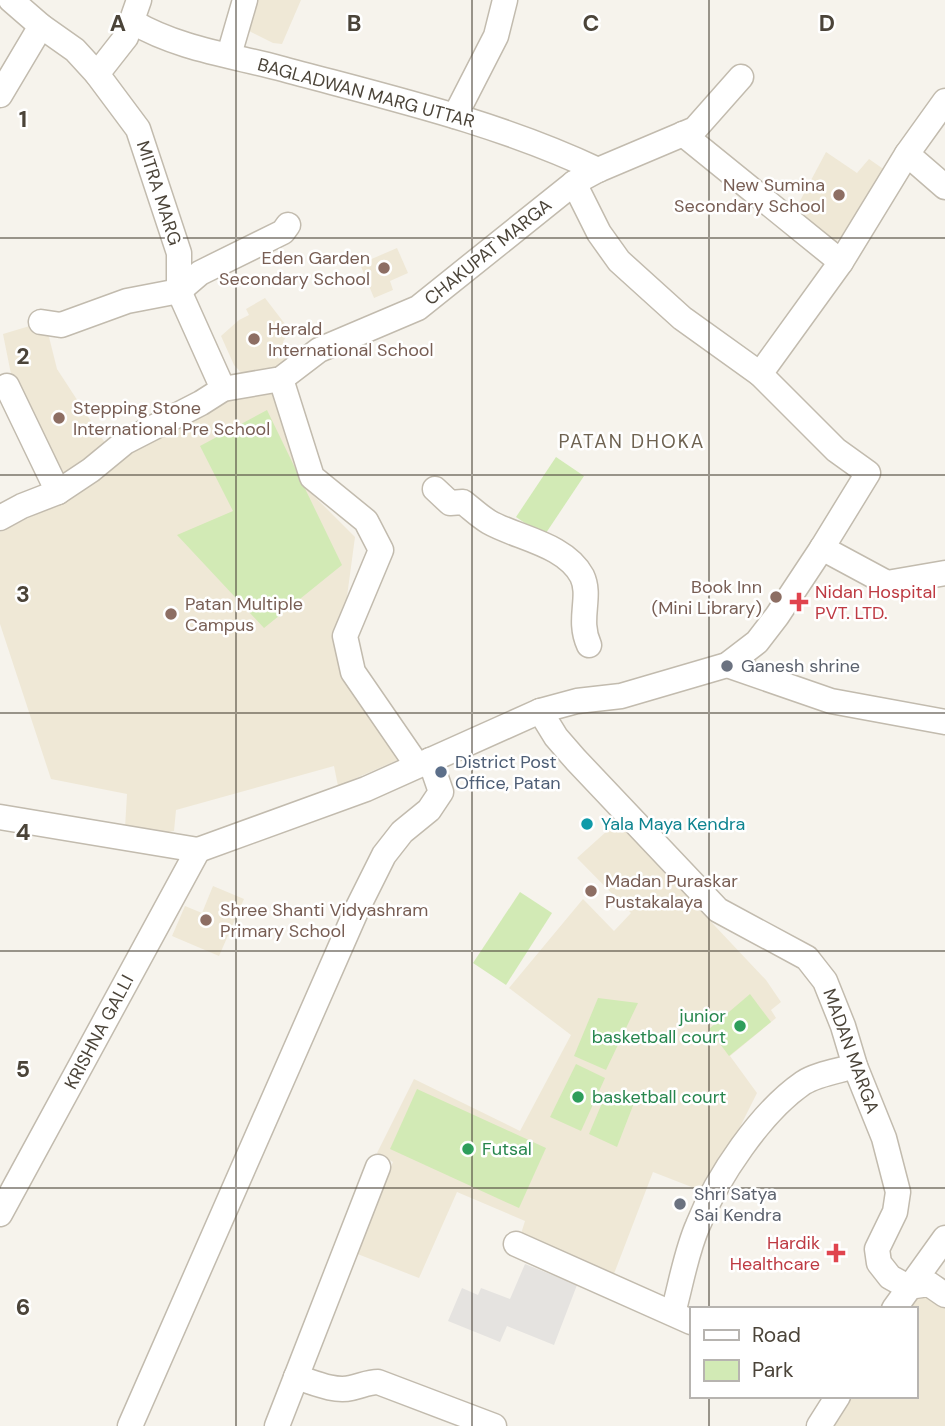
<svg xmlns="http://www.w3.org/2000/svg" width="945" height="1426" font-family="'DM Sans',sans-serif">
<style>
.education{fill:#efe8d6}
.green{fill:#d2eab5}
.parking{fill:#e5e3e0}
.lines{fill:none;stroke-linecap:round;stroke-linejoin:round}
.minor-casing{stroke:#c2bbae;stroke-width:27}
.minor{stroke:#fff;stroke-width:24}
.grid{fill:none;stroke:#4b4439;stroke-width:2;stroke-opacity:0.55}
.education-dot{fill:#8d6e63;stroke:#fff;stroke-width:2.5}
.health-dot{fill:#e0444e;stroke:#fff;stroke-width:2.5}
.worship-dot{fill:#6b7280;stroke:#fff;stroke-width:2.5}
.service-dot{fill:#5c6f8a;stroke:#fff;stroke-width:2.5}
.culture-dot{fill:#0f9aa8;stroke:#fff;stroke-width:2.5}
.leisure-dot{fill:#2e9e5b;stroke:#fff;stroke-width:2.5}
.labels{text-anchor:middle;stroke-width:5;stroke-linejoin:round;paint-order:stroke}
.street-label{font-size:18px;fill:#4b4439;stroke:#fff}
.education-label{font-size:18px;fill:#785e54;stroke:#fff;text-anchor:start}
.health-label{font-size:18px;fill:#be3a42;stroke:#fff;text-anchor:start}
.worship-label{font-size:18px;fill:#5b616d;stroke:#fff;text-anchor:start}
.service-label{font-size:18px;fill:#4e5e75;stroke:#fff;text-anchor:start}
.culture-label{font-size:18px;fill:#0d838f;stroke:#fff;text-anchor:start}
.leisure-label{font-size:18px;fill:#27864d;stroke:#fff;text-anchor:start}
.neighbourhood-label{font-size:19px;letter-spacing:2px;fill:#6e6250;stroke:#fff}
.grid-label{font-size:23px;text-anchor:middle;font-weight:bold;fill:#4b4439;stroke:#fff;stroke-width:5;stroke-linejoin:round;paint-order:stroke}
</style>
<rect width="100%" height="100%" fill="#f6f3ec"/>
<g class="education">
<polygon points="254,0 301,0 282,44 273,43 241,27"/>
<polygon points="826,152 857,173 869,159 889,173 854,224 828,249 792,216"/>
<polygon points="397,248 408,273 390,281 393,290 374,298 360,264"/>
<polygon points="265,298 285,324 288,333 283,342 298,363 250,382 234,365 221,336 239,320 249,315 246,309"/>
<polygon points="33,325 47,329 57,369 111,452 60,485 13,384 3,334"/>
<polygon points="276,390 308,490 355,537 346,604 332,634 340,671 400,759 338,786 334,766 176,810 174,831 163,833 125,828 127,794 51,779 0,624 0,532 63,501 125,452 210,401"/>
<polygon points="617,822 766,980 781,1002 771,1010 776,1018 730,1056 757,1093 707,1193 653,1172 612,1279 519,1240 525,1221 457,1192 419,1278 355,1253 393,1162 377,1153 414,1079 520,1131 571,1035 509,988 583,899 614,931 631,913 577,858"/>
<polygon points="213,886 244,899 219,956 172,936 185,906 202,913"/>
<polygon points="936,1288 945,1296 945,1426 824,1426 844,1396 915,1396 915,1309 901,1309 909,1298"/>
</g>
<g class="green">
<polygon points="267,410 342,565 264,628 177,535 233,511 200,446"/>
<polygon points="556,457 584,476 544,536 516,517"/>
<polygon points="520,892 552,913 506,985 473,963"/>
<polygon points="750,994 771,1022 729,1056 709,1029"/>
<polygon points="598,998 638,1003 606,1070 574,1056"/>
<polygon points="576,1064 605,1078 581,1131 550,1117"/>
<polygon points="417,1089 546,1148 519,1208 390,1149"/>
<polygon points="607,1091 634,1103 617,1147 589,1134"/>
</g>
<polygon class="parking" points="525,1264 577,1285 554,1345 507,1326 500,1342 448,1321 462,1288 478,1295 481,1288 510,1299"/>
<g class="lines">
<g class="minor-casing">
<g id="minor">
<polyline points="11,0 41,26 75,50 97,74 138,129 179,253 179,291 223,389"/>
<path d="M133 22C177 48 229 55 279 68 386 97 497 122 598 170"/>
<polyline points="229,55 245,0"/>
<polyline points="97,74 126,37 139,0"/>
<polyline points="0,95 41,26"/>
<polyline points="455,116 496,36 505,0"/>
<polyline points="907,154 945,187"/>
<polyline points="574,183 599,233 619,261 682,318 760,374"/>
<polyline points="841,262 907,154 945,101"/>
<polyline points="41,322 61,325 127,301 179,291 200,273 283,232 288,225"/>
<polyline points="281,379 312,477 366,521 381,550 345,636 353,672 417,765"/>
<polyline points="7,386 58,492"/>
<path d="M435 489 450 503 463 502C471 508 479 516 489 522 517 538 565 544 582 576 592 597 577 619 589 645"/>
<polyline points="0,518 22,506 58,492 91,470 125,442 201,403 223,389 281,379 319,350 418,308 574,183 598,170 695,129 741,77"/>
<polyline points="822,548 887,583 945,573"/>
<polyline points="727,665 831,701 945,722"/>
<polyline points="540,711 556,737 576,760 718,910 807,958 825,981 843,1026 855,1066 884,1138 898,1192 895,1212 877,1249 879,1263 890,1277 908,1287 929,1284 945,1295"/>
<polyline points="0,817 198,850"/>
<polyline points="198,850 366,789 540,711 577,701 621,696 727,665 757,642 777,616 822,548 868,473 836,450 760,374 841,262 683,134"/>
<polyline points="0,1214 198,850"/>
<polyline points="516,1244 691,1322"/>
<polyline points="894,1309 945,1238"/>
<path d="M673 1313C681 1284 686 1252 698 1225 717 1177 761 1112 803 1083 817 1074 839 1071 855 1066"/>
<path d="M296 1377C313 1382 333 1392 351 1388 361 1386 368 1382 378 1382L494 1426"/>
<polyline points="130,1426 358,907 384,855 402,832 429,810 441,792 430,760"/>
<polyline points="277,1426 378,1167"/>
<polyline points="819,1426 838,1396"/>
</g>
</g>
<use href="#minor" class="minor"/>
</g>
<path class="grid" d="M236 0V1426M472 0V1426M709 0V1309M0 238H945M0 475H945M0 713H945M0 951H945M0 1188H945M709 1396V1426"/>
<g class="education-dot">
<circle cx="839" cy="195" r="7"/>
<circle cx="384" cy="268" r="7"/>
<circle cx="254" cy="339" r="7"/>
<circle cx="59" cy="418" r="7"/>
<circle cx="776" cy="597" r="7"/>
<circle cx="171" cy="614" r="7"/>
<circle cx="591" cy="891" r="7"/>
<circle cx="206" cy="920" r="7"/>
</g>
<g class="health-dot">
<path d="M795.5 591.5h7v7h7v7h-7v7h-7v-7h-7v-7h7z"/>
<path d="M832.5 1242.5h7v7h7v7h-7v7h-7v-7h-7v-7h7z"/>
</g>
<g class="worship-dot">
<circle cx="727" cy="666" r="7"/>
<circle cx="680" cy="1204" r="7"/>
</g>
<circle class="service-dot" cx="441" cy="772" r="7"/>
<circle class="culture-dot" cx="587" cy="824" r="7"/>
<g class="leisure-dot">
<circle cx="740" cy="1026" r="7"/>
<circle cx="578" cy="1097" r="7"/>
<circle cx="468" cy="1149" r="7"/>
</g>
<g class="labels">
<g class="street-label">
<text transform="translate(366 93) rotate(15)" y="6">BAGLADWAN MARG UTTAR</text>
<text transform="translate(159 193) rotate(72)" y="6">MITRA MARG</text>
<text transform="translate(488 252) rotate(-39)" y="6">CHAKUPAT MARGA</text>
<text transform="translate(99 1032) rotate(-62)" y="6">KRISHNA GALLI</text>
<text transform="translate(851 1051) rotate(70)" y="6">MADAN MARGA</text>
</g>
<g class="education-label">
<text x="825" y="191" text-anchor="end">New Sumina<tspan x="825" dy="21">Secondary School</tspan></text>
<text x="370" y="264" text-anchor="end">Eden Garden<tspan x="370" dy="21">Secondary School</tspan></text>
<text x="268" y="335">Herald<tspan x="268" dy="21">International School</tspan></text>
<text x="73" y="414">Stepping Stone<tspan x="73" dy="21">International Pre School</tspan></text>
<text x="762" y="593" text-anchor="end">Book Inn<tspan x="762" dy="21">(Mini Library)</tspan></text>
<text x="185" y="610">Patan Multiple<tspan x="185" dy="21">Campus</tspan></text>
<text x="605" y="887">Madan Puraskar<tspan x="605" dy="21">Pustakalaya</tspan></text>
<text x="220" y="916">Shree Shanti Vidyashram<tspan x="220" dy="21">Primary School</tspan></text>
</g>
<g class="health-label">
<text x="815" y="598">Nidan Hospital<tspan x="815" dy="21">PVT. LTD.</tspan></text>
<text x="820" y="1249" text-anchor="end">Hardik<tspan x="820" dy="21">Healthcare</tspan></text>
</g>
<g class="worship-label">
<text x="741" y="672">Ganesh shrine</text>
<text x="694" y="1200">Shri Satya<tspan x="694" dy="21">Sai Kendra</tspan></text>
</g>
<g class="service-label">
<text x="455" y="768">District Post<tspan x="455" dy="21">Office, Patan</tspan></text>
</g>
<g class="culture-label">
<text x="601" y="830">Yala Maya Kendra</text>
</g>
<g class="leisure-label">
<text x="726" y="1022" text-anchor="end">junior<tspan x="726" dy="21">basketball court</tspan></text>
<text x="592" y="1103">basketball court</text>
<text x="482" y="1155">Futsal</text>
</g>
<g class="neighbourhood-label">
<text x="632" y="448">PATAN DHOKA</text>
</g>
</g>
<g class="grid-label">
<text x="118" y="31">A</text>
<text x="354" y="31">B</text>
<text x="591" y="31">C</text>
<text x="827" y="31">D</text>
<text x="23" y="127">1</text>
<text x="23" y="364">2</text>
<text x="23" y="602">3</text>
<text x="23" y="840">4</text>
<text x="23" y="1077">5</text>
<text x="23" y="1315">6</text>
</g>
<rect x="690" y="1307" width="228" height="91" fill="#ffffff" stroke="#b7b4b0" stroke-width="2"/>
<rect x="704" y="1330" width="35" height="10" fill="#ffffff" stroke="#b7b4b0" stroke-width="2"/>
<text x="752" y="1342" font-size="21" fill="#4b4439">Road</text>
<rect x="704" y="1360" width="35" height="21" fill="#d2eab5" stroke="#b7b4b0" stroke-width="2"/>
<text x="752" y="1377" font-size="21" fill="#4b4439">Park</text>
</svg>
